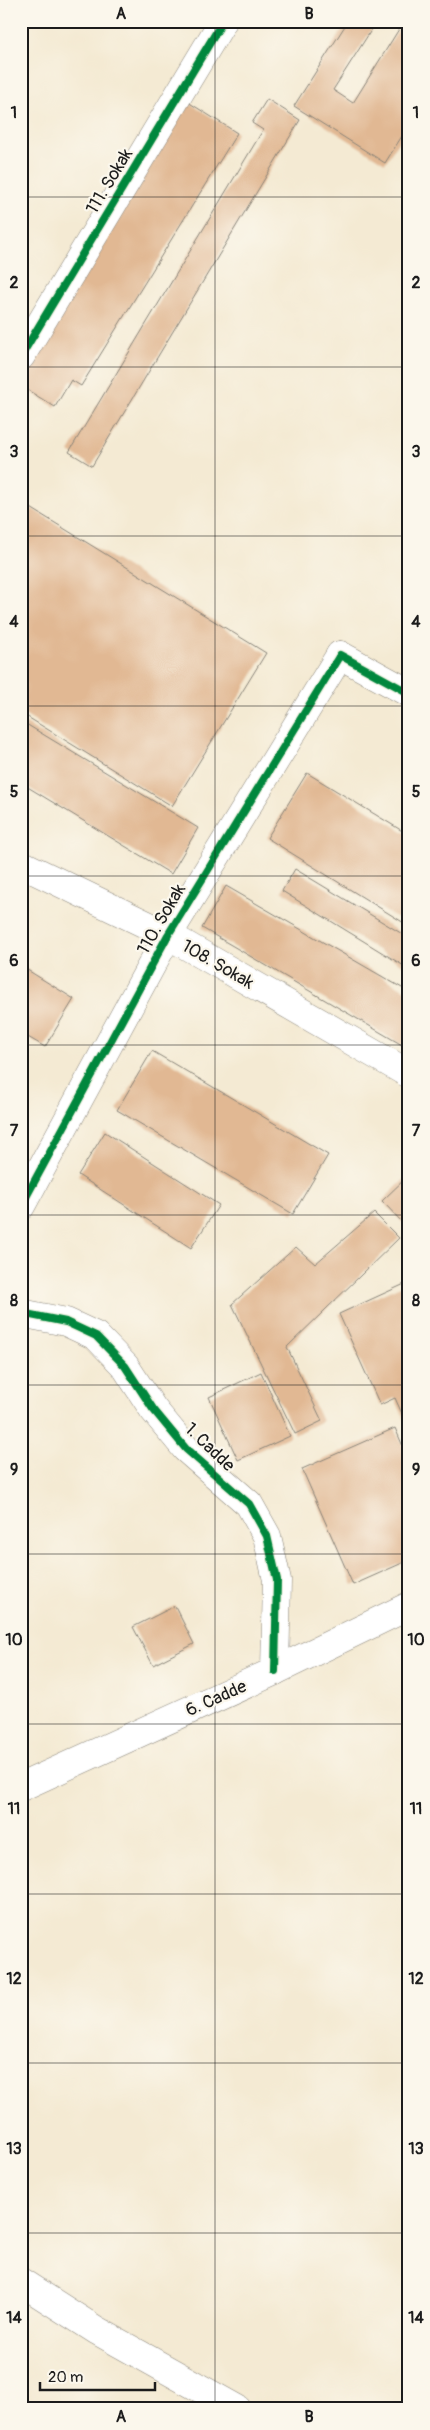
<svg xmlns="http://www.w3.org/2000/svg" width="430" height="2430" font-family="Pangolin,sans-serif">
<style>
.building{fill:#e1b893}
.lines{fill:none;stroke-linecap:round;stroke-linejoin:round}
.minor-casing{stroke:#888378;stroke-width:29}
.tertiary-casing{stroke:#888378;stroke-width:29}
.minor{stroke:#fff;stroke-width:28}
.tertiary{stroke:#fff;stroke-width:28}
.cycleway-casing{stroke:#fbf7ec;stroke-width:11}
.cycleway{stroke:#00873e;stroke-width:8}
.grid{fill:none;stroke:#1c1c1c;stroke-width:1;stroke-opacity:0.55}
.labels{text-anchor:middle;stroke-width:4.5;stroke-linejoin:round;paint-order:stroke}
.street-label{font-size:18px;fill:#1c1c1c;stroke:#fbf7ec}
.neatline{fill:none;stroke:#1c1c1c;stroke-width:2}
.grid-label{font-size:16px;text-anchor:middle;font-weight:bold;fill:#1c1c1c}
</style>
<rect width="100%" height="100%" fill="#fbf7ec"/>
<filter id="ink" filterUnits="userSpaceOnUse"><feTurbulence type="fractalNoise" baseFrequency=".02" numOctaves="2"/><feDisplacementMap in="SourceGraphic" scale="10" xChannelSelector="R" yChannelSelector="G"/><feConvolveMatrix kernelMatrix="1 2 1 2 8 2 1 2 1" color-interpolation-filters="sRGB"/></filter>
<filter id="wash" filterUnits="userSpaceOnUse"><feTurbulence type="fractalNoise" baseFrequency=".0096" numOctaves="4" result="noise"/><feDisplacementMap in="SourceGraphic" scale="20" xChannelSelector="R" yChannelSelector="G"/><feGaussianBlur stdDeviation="1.12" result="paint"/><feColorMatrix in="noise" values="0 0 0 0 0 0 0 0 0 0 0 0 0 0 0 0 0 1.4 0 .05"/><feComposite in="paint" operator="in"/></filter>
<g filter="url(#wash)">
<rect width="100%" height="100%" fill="#f4ead3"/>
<g id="blocks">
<g class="building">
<polygon points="348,21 377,21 333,90 353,103 404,21 409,21 409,125 385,163 294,106"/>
<polygon points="267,99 300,120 92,466 69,452 263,130 252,123"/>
<polygon points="188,102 237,133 81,386 71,380 55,407 21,386 21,372"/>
<polygon points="21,502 266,653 172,806 21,713"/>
<polygon points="21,721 198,828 171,874 21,783"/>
<polygon points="307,773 409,835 409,926 267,838"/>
<polygon points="295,869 409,938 409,969 282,891"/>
<polygon points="226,886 409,992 409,1049 202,928"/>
<polygon points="21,966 74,999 45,1047 21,1033"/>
<polygon points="152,1051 328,1155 293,1214 117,1110"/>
<polygon points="105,1132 219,1205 191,1248 78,1175"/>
<polygon points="409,1175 409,1219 404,1224 382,1201"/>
<polygon points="374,1213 399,1238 287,1347 322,1421 295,1434 232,1304 296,1247 315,1264"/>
<polygon points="409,1282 409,1429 395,1398 380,1405 339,1314"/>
<polygon points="261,1372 290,1436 238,1460 209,1397"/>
<polygon points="395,1428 409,1460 409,1560 353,1585 302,1469"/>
<polygon points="175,1606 194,1644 153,1665 133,1627"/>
</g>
</g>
</g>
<g filter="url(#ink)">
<use href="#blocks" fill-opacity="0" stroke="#888378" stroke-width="1"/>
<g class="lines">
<g class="minor-casing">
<g id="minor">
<polyline points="21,356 223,21"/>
<polyline points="21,864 168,935 409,1074"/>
<polyline points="21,1206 168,935 340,655"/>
</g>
</g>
<g class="tertiary-casing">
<g id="tertiary">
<polyline points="340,655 409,693"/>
<polyline points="21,1313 66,1322 96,1336 125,1366 153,1409 186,1449 249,1504 267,1536 277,1580 275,1671"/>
<polyline points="21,1787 275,1671 409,1606"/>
<polyline points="21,2282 96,2330 237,2409"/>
</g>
</g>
<use href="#minor" class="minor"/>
<use href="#tertiary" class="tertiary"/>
<g class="cycleway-casing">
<g id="cycleway">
<polyline points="21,356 223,21"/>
<polyline points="21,1206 168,935 340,655 409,693"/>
<polyline points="21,1313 66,1322 96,1336 125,1366 153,1409 186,1449 249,1504 267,1536 277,1580 275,1671"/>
</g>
</g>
<use href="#cycleway" class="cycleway"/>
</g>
</g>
<path class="grid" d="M215 21V2409M21 197H409M21 367H409M21 536H409M21 706H409M21 876H409M21 1045H409M21 1215H409M21 1385H409M21 1554H409M21 1724H409M21 1894H409M21 2063H409M21 2233H409"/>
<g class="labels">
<g class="street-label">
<text transform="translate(109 181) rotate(-59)" y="6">111. Sokak</text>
<text transform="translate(161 919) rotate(-60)" y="6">110. Sokak</text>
<text transform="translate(218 964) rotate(30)" y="6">108. Sokak</text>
<text transform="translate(210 1447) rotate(44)" y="6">1. Cadde</text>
<text transform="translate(216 1698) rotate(-24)" y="6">6. Cadde</text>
</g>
</g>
<rect width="430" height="2430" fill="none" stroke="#fbf7ec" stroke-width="55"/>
<path d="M40 2382v8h115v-8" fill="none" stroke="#1c1c1c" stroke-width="2.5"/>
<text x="48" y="2382" font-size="15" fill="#1c1c1c" stroke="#fbf7ec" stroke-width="4" paint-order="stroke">20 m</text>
<rect x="28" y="28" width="374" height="2374" class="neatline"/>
<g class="grid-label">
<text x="121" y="19">A</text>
<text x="309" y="19">B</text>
<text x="14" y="118">1</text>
<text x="416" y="118">1</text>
<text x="14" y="288">2</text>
<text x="416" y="288">2</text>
<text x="14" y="457">3</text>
<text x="416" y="457">3</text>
<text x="14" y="627">4</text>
<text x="416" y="627">4</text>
<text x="14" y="797">5</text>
<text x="416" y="797">5</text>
<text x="14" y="966">6</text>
<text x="416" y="966">6</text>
<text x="14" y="1136">7</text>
<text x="416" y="1136">7</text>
<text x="14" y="1306">8</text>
<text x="416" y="1306">8</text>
<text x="14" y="1475">9</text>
<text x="416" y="1475">9</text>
<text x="14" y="1645">10</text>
<text x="416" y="1645">10</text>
<text x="14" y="1814">11</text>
<text x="416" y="1814">11</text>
<text x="14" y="1984">12</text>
<text x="416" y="1984">12</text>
<text x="14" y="2154">13</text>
<text x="416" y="2154">13</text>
<text x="14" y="2323">14</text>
<text x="416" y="2323">14</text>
<text x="121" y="2422">A</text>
<text x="309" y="2422">B</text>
</g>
</svg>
